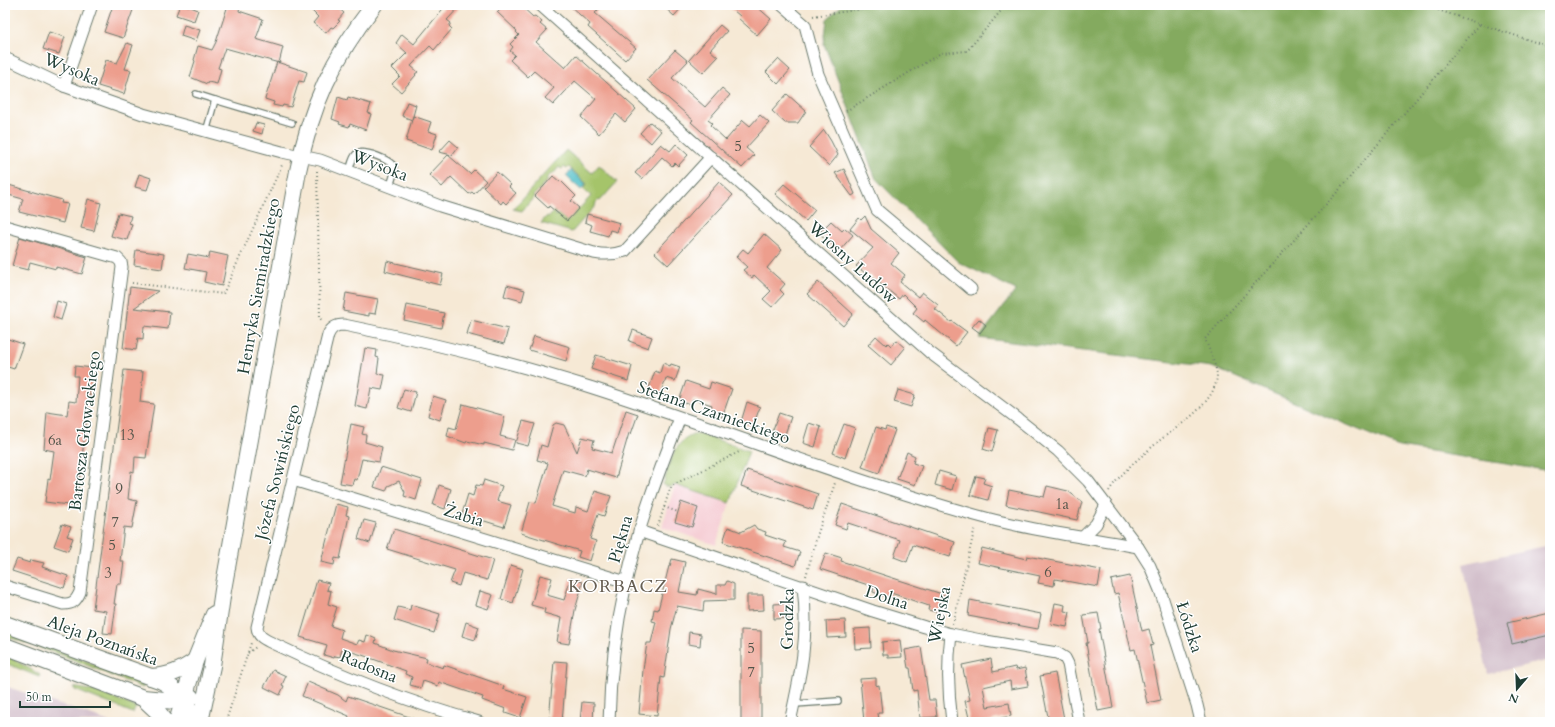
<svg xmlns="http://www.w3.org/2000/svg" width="1555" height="727" font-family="Cardo,serif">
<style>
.built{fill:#f6cfd6}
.industrial{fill:#d1bdc9}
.green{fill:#a5c46b;stroke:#628050}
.forest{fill:#84aa5f;stroke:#52744a}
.water{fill:#4ebdc6;stroke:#367d7d}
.building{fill:#ed9e8d}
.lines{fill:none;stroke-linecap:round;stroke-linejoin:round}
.service-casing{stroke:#6a796c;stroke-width:8}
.minor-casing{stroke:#6a796c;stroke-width:13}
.secondary-casing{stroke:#6a796c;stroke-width:18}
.path{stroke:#6a796c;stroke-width:2;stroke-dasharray:1 3;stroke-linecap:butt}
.service{stroke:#fff;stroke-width:5.5}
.minor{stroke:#fff;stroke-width:11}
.secondary{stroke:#fff;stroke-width:16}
.labels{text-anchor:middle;stroke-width:3;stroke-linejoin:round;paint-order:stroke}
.number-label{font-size:15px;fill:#52554a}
.street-label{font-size:17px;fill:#1f3d34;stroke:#fff}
.neighbourhood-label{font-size:18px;letter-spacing:1px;fill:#675f53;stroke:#fff}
</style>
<rect width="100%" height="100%" fill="#fff"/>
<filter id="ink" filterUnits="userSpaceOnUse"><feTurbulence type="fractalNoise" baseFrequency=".025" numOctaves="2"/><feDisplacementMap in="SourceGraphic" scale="8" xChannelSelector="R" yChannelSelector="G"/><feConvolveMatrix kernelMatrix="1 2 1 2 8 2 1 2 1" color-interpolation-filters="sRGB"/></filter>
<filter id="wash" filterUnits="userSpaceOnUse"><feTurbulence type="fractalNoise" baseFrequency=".012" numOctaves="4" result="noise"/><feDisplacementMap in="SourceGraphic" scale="16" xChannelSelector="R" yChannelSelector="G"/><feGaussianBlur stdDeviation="0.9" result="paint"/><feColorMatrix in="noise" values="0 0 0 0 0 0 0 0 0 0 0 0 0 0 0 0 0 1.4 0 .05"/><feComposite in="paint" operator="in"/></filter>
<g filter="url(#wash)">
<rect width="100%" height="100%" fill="#f6e9d5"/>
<polygon class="built" points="675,485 730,503 716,545 662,527"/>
<g class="industrial">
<polygon points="1550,545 1550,660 1488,674 1463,564"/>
<polygon points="5,686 110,722 5,722"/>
</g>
<g class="green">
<polygon points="566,150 592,173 599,165 617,182 600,201 598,200 595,204 596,205 572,232 541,223 547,216 549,217 555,211 557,212 555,215 556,216 558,214 567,222 591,196 583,189 587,184 569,167 567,169 564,167 562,169 559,167 552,175 551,174 546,179 548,181 541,186 542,187 533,196 534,197 522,211 513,209"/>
<path d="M697 434 704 435 749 451 730 503 675 485 670 487 663 485C670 464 673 439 697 434Z"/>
<polygon points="5,631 144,682 143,688 59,654 5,636"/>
<polygon points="5,654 40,675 39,677 5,663"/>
<polygon points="73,687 95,691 136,707 133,713 75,690"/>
</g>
<polygon class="forest" points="842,5 1550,5 1550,471 1399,447 1212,367 979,338 1016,290 958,262 876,179 824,44 827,19"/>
<polygon class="water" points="571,170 586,184 581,190 566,176"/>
<g id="blocks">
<g class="building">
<polygon points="113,5 120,5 133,10 123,38 104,32"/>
<polygon points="180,5 186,5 198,10 194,21 176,15"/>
<polygon points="228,5 240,5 239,11 263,19 256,39 283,47 279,63 225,48 218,68 221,69 217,84 208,82 207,84 190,77 195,61 194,60 198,46 212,50 216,42"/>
<polygon points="306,5 335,5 344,13 338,20 340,21 333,28 331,27 326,33 313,23 318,17"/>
<polygon points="446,5 461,5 447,20 451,23 449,26 452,29 434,50 430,46 411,66 418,72 415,74 416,75 401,92 392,84 400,76 392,68 407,53 396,43 402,34 414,44"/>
<polygon points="504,5 520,5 533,17 535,16 542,22 540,24 547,30 536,42 565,68 576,55 636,109 625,122 616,114 599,134 581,117 596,99 575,81 553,105 545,98 554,88 534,71 528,77 510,60 515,55 510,51 513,47 510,44 519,35 516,32 517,31 497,12"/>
<polygon points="569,5 603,5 595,13 636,48 625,60 588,27 590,24"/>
<polygon points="662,5 684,5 674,16"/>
<polygon points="727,5 755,5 771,19 757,35 738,18 740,16"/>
<polygon points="184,25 200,30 196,41 181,36"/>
<polygon points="720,25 727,31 710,50 718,57 703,73 689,60"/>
<polygon points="49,32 65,37 59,54 43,49"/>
<polygon points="127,43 133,45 125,69 131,70 124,94 98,86 106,60 117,63"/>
<polygon points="675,50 688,61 672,78 705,107 722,88 730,95 708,120 712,123 710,125 726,140 743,120 750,126 760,115 769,123 746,148 754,155 742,168 691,122 693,120 647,80"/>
<polygon points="778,59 790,70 778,84 766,72"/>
<polygon points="277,62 307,72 304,82 299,81 291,107 283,105 282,107 273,105 274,102 265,99"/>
<polygon points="787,94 806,111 798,123 785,123 772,111"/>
<polygon points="338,97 347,100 348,97 371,104 368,113 371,114 366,130 350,124 349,127 339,124 340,122 332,119"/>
<polygon points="407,102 416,105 412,120 402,116"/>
<polygon points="413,116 431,122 428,131 437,134 432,150 406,141"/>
<polygon points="650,122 661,131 651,143 640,133"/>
<polygon points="256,123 264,125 262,134 253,131"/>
<polygon points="824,130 831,141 838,155 829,166 809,147"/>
<polygon points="450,140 458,147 452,155 439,152"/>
<polygon points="661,144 670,151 676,144 688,155 678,166 675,163 672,166 662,157 642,179 635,173"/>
<polygon points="448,155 470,174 474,170 486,181 474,194 472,192 469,194 451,177 442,187 429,175"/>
<polygon points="844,169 855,194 852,196 835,173"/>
<polygon points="497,172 511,185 509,187 516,193 506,204 503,201 501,204 483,187"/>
<polygon points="139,174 151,178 147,190 135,187"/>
<polygon points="553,176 560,182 561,181 576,196 571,201 579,208 567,221 549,206 548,208 535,196"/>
<polygon points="719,182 733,195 668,265 655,253"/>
<polygon points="5,184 62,200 61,203 68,204 63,223 19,212 23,199 5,194"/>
<polygon points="784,184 815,210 806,221 775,194"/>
<polygon points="88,199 101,203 94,231 81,228"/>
<polygon points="118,213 131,216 129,223 132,224 127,240 111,236"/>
<polygon points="587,214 620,223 617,232 610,230 608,236 590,231 592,225 585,222"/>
<polygon points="865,216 871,229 899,253 891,263 905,275 900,282 918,297 922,292 938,305 935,309 951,322 952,321 967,332 956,346 925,320 924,322 913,313 917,308 903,294 899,299 870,275 869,276 856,266 873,248 850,229 859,218 861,220"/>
<polygon points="831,221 842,231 845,228 853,235 839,251 819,233"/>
<polygon points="764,234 782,250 767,268 785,284 780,290 784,294 772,307 763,299 771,291 754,275 752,278 743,270 747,267 736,257 743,249 748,253"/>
<polygon points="20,237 87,257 82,274 56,267 56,269 30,262 28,270 12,266"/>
<polygon points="136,250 164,254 162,269 134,265"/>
<polygon points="210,252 228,256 222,286 204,282 206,272 185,268 188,254 209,258"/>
<polygon points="387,261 443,274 440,285 385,271"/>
<polygon points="818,282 853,314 843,326 807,294"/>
<polygon points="507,285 525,290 522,301 504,296"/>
<polygon points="130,287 158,291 134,308 170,312 168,329 144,326 143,339 138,338 136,350 123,348"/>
<polygon points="346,293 378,299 375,314 369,313 369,316 343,311"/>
<polygon points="57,301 66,304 61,320 53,317"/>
<polygon points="407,305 444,313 441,328 404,320"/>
<polygon points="979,319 986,325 980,333 972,327"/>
<polygon points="471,320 508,329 504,344 467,334"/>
<polygon points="633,330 652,337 648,348 629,341"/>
<polygon points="534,336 570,347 566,361 529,350"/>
<polygon points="876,336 886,345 888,343 891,346 896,340 905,348 891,365 868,345"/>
<polygon points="5,338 23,344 14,369 5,366"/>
<polygon points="365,348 377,350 376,357 379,358 377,374 385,375 382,390 371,388 367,409 355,406"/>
<polygon points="596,355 632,366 628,381 591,369"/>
<polygon points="663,363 670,366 671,364 680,367 675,381 666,378 660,395 648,391 655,371 660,373"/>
<polygon points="75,366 93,368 76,506 45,502 48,479 50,480 54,451 44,449 47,412 67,415 69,401 76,402 78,376 74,376"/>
<polygon points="124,370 143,372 140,402 154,404 146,458 135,457 134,472 131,471 128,499 137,501 132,528 124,527 120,561 124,561 121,584 117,584 114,604 116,604 112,634 103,633 106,611 93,609"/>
<polygon points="686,381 709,389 711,382 732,389 722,417 710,412 712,405 693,399 691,405 679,401"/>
<polygon points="404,389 416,392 411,412 398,408"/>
<polygon points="898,390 915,395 911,407 894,402"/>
<polygon points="433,396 446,400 440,420 428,416"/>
<polygon points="747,402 760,407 753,426 741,422"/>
<polygon points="463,404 505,416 500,436 515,440 512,450 484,443 484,445 467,441 466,443 447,436 449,427 456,429"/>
<polygon points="626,410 638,414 631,434 629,433 616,478 587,469 585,476 563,470 552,506 575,513 576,507 588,511 595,491 611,496 604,516 598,514 590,539 596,541 590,561 578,557 580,551 521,533 530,502 536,503 548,463 537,460 541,445 547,447 553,425 556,423 564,425 577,452 582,437 594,440 592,448 612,453"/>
<polygon points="779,413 791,417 784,437 772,432"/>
<polygon points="523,421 535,424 528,446 516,443"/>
<polygon points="809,423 821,427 815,447 803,443"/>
<polygon points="351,424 364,427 362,434 366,435 365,442 382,447 379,462 362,459 357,480 354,479 352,485 340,483"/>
<polygon points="844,424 855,428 845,458 833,453"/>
<polygon points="876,427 885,430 886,427 895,430 879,473 862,467"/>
<polygon points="989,428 998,430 992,452 983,449"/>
<polygon points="907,452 915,456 913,463 922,466 915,485 897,479"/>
<polygon points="381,467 422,480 416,500 404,496 405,492 399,481 388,486 386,491 374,487"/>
<polygon points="747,470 818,494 813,510 741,486"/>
<polygon points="939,471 956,476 952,490 935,485"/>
<polygon points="976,476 985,478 983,483 992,486 988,500 970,495"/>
<polygon points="484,480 502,486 497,501 511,505 504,527 462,514 468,494 473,496 476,485 482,486"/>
<polygon points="439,485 451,489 445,509 433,505"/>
<polygon points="1047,486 1068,491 1082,502 1077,520 1006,505 1009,490 1044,497"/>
<polygon points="681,502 698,508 692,527 675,522"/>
<polygon points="336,504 348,507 346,515 349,516 340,559 335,558 334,565 321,562"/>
<polygon points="842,504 955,542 950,557 913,545 907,562 894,557 900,540 848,523 846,529 835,525"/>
<polygon points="364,520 376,523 370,543 358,539"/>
<polygon points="62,524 71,527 67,536 73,538 68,551 54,546"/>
<polygon points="754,525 757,529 766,532 765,535 786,542 784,547 800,552 795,566 723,542 728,527 741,532"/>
<polygon points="394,529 493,560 487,580 463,573 459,586 450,583 455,570 387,549"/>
<polygon points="982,548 1026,559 1027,556 1101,570 1098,587 1055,579 1054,586 1038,583 1040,576 978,563"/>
<polygon points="826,553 842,558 841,561 948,596 944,610 941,609 940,613 928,610 929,606 891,593 890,597 881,595 873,592 874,587 820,569"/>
<polygon points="17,559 30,563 31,560 44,563 42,567 68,576 64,588 12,571"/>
<polygon points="672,559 685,562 679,592 697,595 698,589 717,594 717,585 725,585 727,581 734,584 734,600 704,601 703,611 677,606 671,629 664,678 661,677 657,716 639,714 643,670 647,643 651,643 656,622 652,621 654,609 658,610 669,566 670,566"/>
<polygon points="511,565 523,569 513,603 501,599"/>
<polygon points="540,575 552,578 547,595 564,600 571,578 583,582 575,610 569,644 557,642 561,618 544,613 545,609 531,605"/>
<polygon points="1130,576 1142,631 1149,629 1153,645 1150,646 1161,700 1147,703 1135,649 1131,650 1118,593 1114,594 1111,580"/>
<polygon points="317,580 329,583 327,590 331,591 328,604 337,607 331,626 342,630 340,638 357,644 359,640 365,642 367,635 376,639 375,643 393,650 427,658 426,662 443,668 444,665 504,686 503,689 527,697 520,718 505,713 506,709 482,700 483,697 439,682 438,686 423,681 421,688 410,685 412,677 405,674 406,671 362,655 342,649 340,657 335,656 334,658 324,655 327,645 300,637"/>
<polygon points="480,591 493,595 488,609 476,605"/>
<polygon points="747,595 763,595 764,610 747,611"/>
<polygon points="970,600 1041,614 1038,629 968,616"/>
<polygon points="790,603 791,618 774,619 774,604"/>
<polygon points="1055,603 1065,605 1064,611 1070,612 1067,627 1051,624"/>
<polygon points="411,605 440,614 434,633 394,620 398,607 410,610"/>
<polygon points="1098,613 1101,629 1099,629 1113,708 1098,711 1086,643 1088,643 1083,615"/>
<polygon points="1550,613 1550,635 1512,644 1507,623"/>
<polygon points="845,620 846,637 827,638 826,621"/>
<polygon points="466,622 479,627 475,640 462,636"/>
<polygon points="870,628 871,648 855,649 854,629"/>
<polygon points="741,630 761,631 761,722 741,722"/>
<polygon points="689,632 701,634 700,646 688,644"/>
<polygon points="900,640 902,657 888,658 888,655 883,655 882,642"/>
<polygon points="921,647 929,700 935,700 937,717 920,718 917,690 913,691 910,668 908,668 905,650"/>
<polygon points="991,659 993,672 1015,667 1016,670 1025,668 1028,686 1011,689 1010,681 983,687 987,707 1009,703 1011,716 984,722 970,722 965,701 970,700 962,665"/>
<polygon points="554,661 567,662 562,722 549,721"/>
<polygon points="273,670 286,676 282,685 284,686 280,695 264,687"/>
<polygon points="1055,673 1064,719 1049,722 1040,676"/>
<polygon points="876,678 876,686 879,685 882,713 878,713 879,720 864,722 860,679"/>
<polygon points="308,682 338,695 346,701 348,696 418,720 418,722 347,722 349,716 302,696"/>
<polygon points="582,702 594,703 593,722 580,722"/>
</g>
</g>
</g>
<g filter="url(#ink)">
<use href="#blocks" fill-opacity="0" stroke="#6a796c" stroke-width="1"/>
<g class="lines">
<g class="service-casing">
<g id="service">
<polyline points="196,94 215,100"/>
<polyline points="206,132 215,100 292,123"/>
<path d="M349 171C351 166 352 158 356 154 363 149 393 160 394 168 395 174 391 181 390 187"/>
<polyline points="795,704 838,701"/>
</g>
</g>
<g class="minor-casing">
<g id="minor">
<polyline points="540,5 929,352 1018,419 1058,451 1088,481 1138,547 1150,566 1160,590 1197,705 1201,722"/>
<polyline points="782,5 805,25 818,74 877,210 971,289"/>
<path d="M5 58 64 86 143 114 282 152 320 160 440 206 594 253C605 255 613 255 625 251L711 157"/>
<polyline points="64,86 92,5"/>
<path d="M5 226 117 258 121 262 122 267 80 592C76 601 73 604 63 604L5 586"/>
<polyline points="293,480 626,582"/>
<polyline points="639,531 873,611 925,627 951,634 986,641 1057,653 1065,658 1068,664 1079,722"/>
<polyline points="1083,537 1096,524 1106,505"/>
<path d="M951 634C947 664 948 692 952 722"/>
<path d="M479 722C407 702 339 675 272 643 264 639 258 637 257 627L328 335C331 328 335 325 344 325 428 342 511 362 593 388 721 429 846 479 975 515 1028 530 1084 537 1138 547"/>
<path d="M609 722C610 675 616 628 626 583 638 526 659 471 680 418"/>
<path d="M790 722C801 673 809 637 803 586"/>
</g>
</g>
<g class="secondary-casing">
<g id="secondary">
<path d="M5 624 162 681C178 690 188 704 194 722"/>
<polyline points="5,646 143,698 175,701 191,697"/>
<path d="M151 677C169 676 181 671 195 661"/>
<polyline points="143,698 158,712 166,722"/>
<polyline points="177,722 195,661 214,614"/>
<path d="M200 722 212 666 223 590 298 171C311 105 333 58 374 5"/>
</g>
</g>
<g class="path">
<polyline points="1423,5 1550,47"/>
<polyline points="813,16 891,5"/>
<polyline points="846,111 941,53 967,51 1006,5"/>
<polyline points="317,171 320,318 323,322"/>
<polyline points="132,283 223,294 283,163"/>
<path d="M1109 491C1120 473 1143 455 1159 441 1179 425 1217 403 1217 374 1216 365 1209 349 1205 339L1339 190 1480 24"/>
<polyline points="664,507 678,512"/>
<polyline points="658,526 670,489 675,484 741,451"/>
<polyline points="806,576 818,533 835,483"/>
<polyline points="953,624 975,527"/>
<polyline points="248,653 256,647"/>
<polyline points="215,718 226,721 251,643"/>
</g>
<use href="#service" class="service"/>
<use href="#minor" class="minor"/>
<use href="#secondary" class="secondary"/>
</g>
</g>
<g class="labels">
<g class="number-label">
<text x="738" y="151">5</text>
<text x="127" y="440">13</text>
<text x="55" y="445">6a</text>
<text x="119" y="494">9</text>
<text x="1062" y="509">1a</text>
<text x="115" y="527">7</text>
<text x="112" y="550">5</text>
<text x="1048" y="577">6</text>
<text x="108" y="578">3</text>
<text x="751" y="653">5</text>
<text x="751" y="677">7</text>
</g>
<g class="street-label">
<text transform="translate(72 69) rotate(23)" y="6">Wysoka</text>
<text transform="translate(380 165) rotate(21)" y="6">Wysoka</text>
<text transform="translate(853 262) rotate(42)" y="6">Wiosny Ludów</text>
<text transform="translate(258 286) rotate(-80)" y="6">Henryka Siemiradzkiego</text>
<text transform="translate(714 412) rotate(19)" y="6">Stefana Czarnieckiego</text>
<text transform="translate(84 431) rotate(-83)" y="6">Bartosza Głowackiego</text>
<text transform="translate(277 472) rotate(-76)" y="6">Józefa Sowińskiego</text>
<text transform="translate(464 515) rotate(17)" y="6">Żabia</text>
<text transform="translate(620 539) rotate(-74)" y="6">Piękna</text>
<text transform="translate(887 597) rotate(18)" y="6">Dolna</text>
<text transform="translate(939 615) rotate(-79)" y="6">Wiejska</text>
<text transform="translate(787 619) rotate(-89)" y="6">Grodzka</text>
<text transform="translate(1190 627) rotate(72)" y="6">Łódzka</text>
<text transform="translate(103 640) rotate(20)" y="6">Aleja Poznańska</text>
<text transform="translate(369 666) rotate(22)" y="6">Radosna</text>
</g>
<g class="neighbourhood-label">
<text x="618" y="592">KORBACZ</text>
</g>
</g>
<rect width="1555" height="727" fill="none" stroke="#fff" stroke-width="20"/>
<g transform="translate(1517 689) rotate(199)" stroke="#ffffff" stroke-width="3" paint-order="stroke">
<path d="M0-3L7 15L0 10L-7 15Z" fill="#1f3d34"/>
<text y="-6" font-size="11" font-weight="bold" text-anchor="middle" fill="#1f3d34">N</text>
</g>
<path d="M20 701v6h90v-6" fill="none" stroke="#1f3d34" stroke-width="2"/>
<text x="26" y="701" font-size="12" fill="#1f3d34" stroke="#ffffff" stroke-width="3" paint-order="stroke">50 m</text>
</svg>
